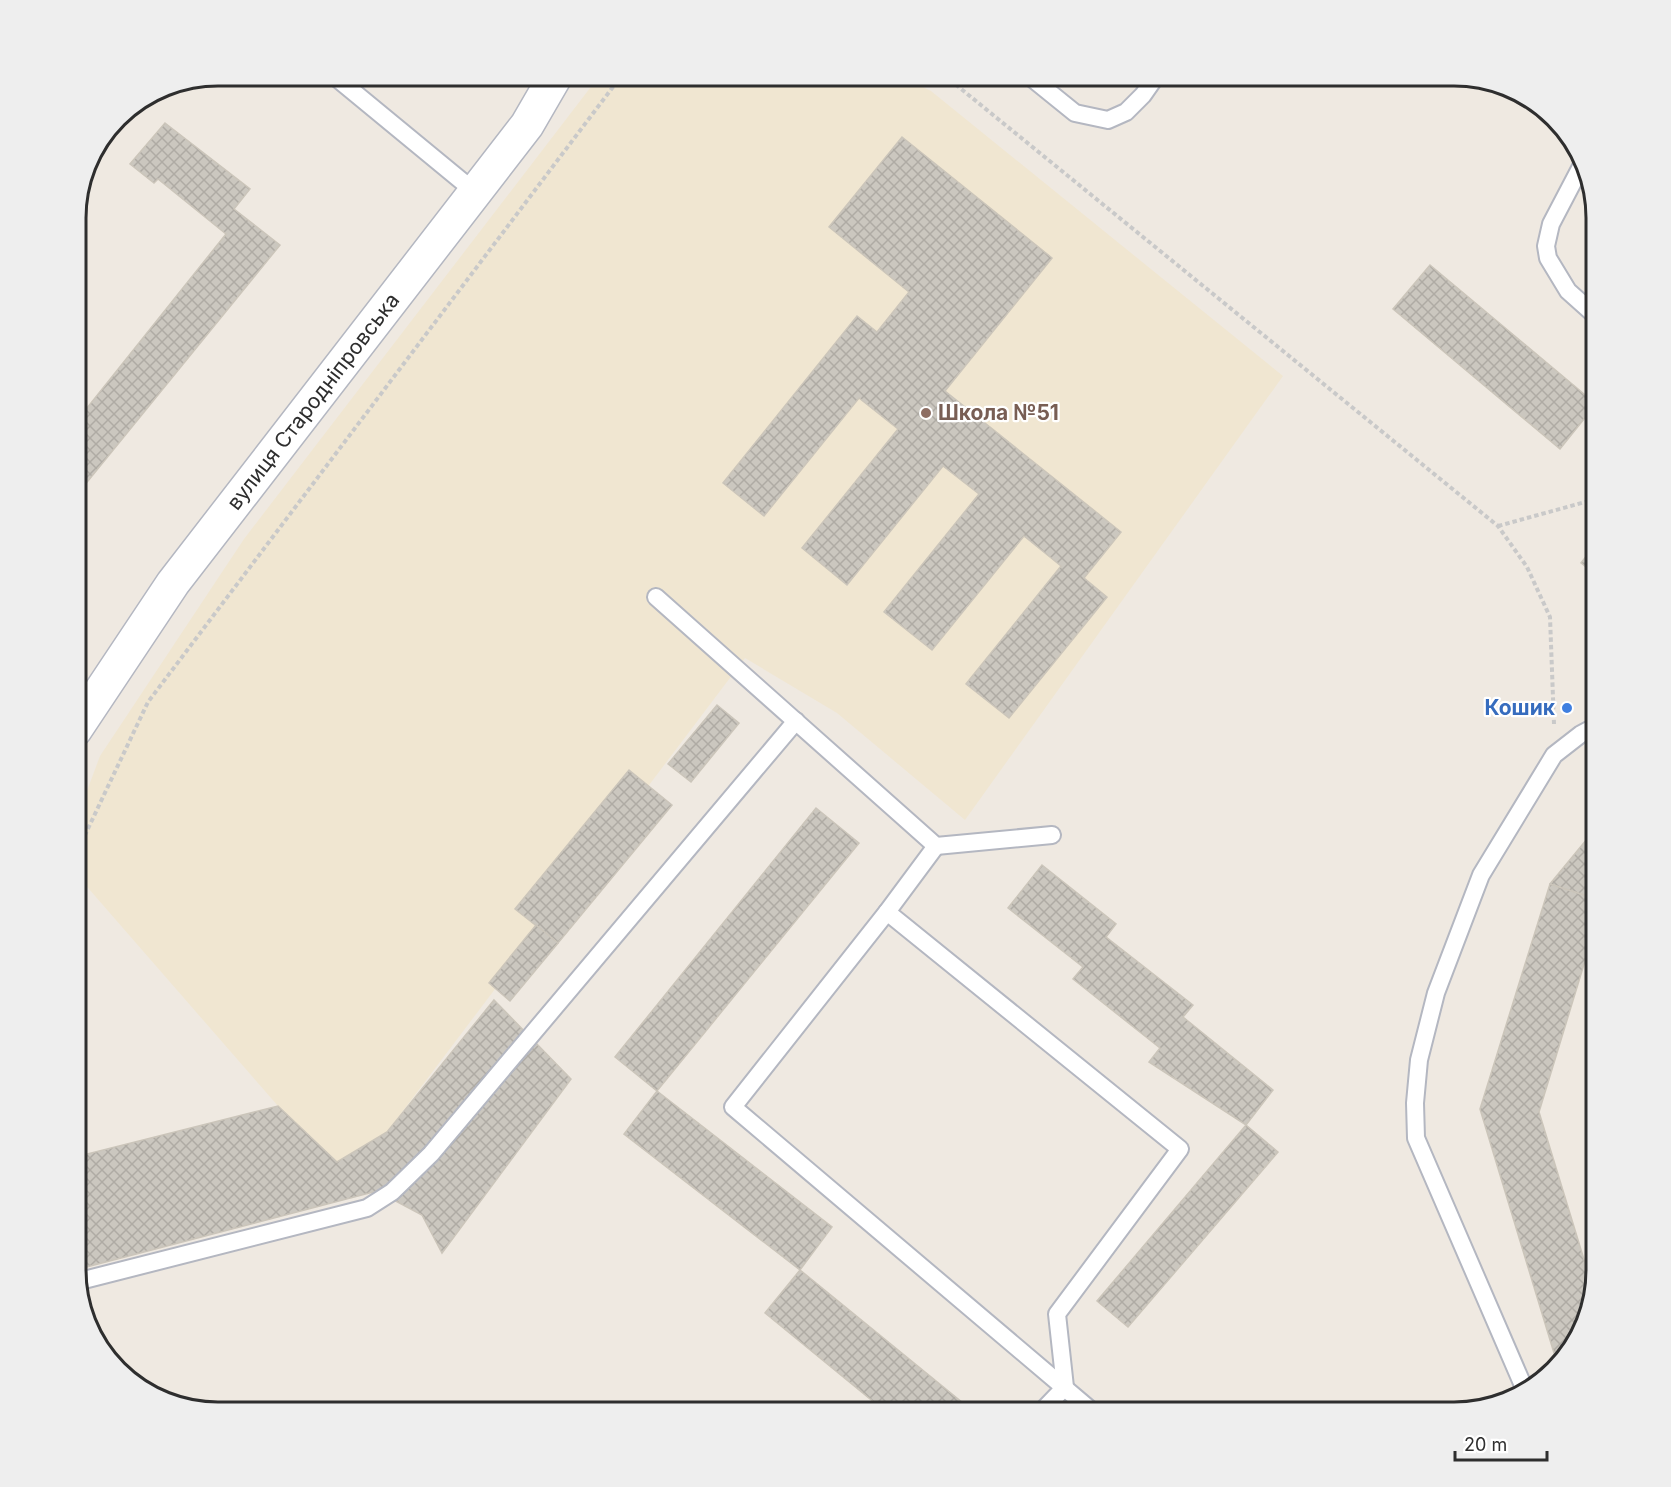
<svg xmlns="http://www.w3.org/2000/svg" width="1671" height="1487" font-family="Inter,sans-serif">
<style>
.education{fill:#f0e6d1}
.building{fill:url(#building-cross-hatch);stroke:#cbc5ba;stroke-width:1.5}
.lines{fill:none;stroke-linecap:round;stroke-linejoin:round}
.lane-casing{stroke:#b4b7c1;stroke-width:20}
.secondary-casing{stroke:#b4b7c1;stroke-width:36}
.path{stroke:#c9c9c9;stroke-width:4;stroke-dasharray:4.5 3;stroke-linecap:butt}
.lane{stroke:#fff;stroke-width:16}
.secondary{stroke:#fff;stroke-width:33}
.education-dot{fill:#8d6e63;stroke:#fff;stroke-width:2}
.shop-dot{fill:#3f7fe0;stroke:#fff;stroke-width:2}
.labels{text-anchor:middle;stroke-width:4.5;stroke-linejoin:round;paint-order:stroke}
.street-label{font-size:21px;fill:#2e2e2e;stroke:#fff}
.education-label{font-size:21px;font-weight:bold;fill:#785e54;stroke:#fff;text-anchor:start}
.shop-label{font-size:21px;font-weight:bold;fill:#366cbe;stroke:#fff;text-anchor:end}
.rim{fill:none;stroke:#2e2e2e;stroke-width:3}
</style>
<defs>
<pattern id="building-cross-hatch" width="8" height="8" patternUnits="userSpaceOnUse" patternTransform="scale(1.5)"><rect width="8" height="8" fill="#cbc7bf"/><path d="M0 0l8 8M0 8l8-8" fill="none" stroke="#afaba4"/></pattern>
</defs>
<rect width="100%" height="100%" fill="#efe9e1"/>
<polygon class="education" points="600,75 898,75 931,91 1283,376 965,820 837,713 745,658 387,1132 337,1162 278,1106 75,873 75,823 100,756 244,539"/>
<g class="building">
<polygon points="165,123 250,189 234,209 280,245 75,497 75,423 226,234 158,179 154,183 130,164"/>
<polygon points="902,137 1052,258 945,391 1121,532 1084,578 1107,597 1009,718 966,684 1061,566 1024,536 932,650 884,612 979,494 943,466 847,585 802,548 898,429 859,398 764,516 723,483 857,316 877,332 909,292 829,227"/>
<polygon points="1430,265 1596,404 1560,449 1393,309"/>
<polygon points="1596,544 1596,575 1581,563"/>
<polygon points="717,705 739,723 691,782 668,764"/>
<polygon points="629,770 672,805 558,943 515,909"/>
<polygon points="816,808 859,843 657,1091 615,1057"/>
<polygon points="1596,828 1596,899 1550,884"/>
<polygon points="1042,865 1116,924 1106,937 1193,1005 1183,1017 1273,1090 1246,1125 1149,1062 1160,1048 1073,979 1083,967 1008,908"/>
<polygon points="1550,884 1596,899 1596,925 1539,1112 1593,1289 1585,1325 1562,1359 1554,1353 1480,1109"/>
<polygon points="536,925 558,943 510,1001 489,983"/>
<polygon points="494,1000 571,1079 442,1253 422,1215 377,1191 75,1270 75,1157 278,1106 337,1162 387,1132"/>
<polygon points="657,1091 832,1227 800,1270 624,1134"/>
<polygon points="1246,1125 1278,1152 1128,1327 1097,1301"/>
<polygon points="800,1270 974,1412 886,1412 765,1313"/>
</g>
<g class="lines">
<g class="lane-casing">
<g id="lane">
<polyline points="333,75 475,192"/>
<polyline points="1028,75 1075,113 1108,120 1126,112 1143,95 1157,75"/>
<polyline points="1584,161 1551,224 1546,246 1548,258 1568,291 1596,316"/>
<polyline points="656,597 936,846 1052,835"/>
<polyline points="936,846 887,912 1180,1149 1057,1314 1065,1387 1041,1412"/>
<polyline points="887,912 733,1107 1093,1412"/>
<polyline points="76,1282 367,1208 392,1192 431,1154 796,721"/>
<polyline points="1525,1390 1416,1138 1415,1103 1419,1060 1436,993 1481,875 1554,755 1581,734 1596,726"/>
</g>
</g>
<g class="secondary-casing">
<g id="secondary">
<path id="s1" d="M75 730 173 583 527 125 556 75"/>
</g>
</g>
<g class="path">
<polyline points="944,75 1498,526 1527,567 1550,617 1554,724"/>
<polyline points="1498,526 1596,499"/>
<polyline points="1589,756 1596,772"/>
<polyline points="75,856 148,702 622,75"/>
</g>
<use href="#lane" class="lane"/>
<use href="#secondary" class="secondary"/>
</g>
<circle class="education-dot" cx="926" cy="413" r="6"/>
<circle class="shop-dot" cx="1567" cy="708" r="6"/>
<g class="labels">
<g class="street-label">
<text dy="7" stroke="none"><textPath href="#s1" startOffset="406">вулиця Стародніпровська</textPath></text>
</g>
<g class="education-label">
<text x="938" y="420">Школа №51</text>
</g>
<g class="shop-label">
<text x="1555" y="715">Кошик</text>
</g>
</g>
<path d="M0 0H1671V1487H0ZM218 86H1454A132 132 0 0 1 1586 218V1270A132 132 0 0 1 1454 1402H218A132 132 0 0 1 86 1270V218A132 132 0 0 1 218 86Z" fill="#eee" fill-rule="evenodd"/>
<path class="rim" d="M218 86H1454A132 132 0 0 1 1586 218V1270A132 132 0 0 1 1454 1402H218A132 132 0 0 1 86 1270V218A132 132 0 0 1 218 86Z"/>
<path d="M1455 1451v9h92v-9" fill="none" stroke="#2e2e2e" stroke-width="3"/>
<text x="1464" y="1451" font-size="18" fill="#2e2e2e" stroke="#ffffff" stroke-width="4.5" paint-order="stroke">20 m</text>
</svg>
